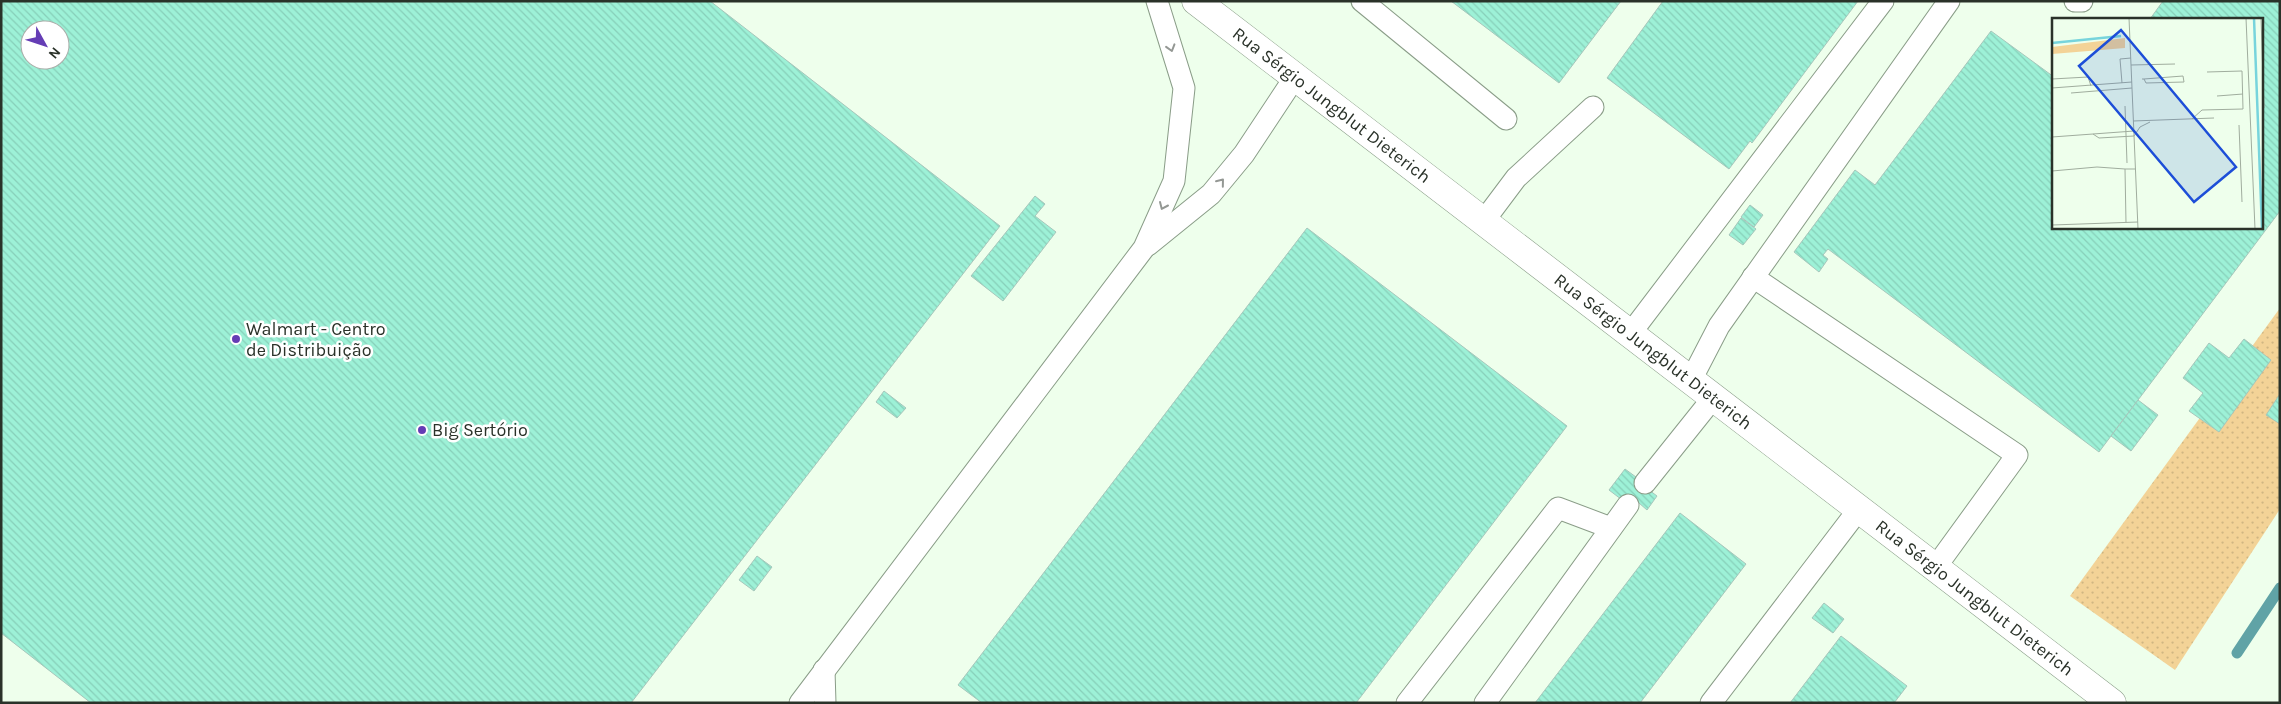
<svg xmlns="http://www.w3.org/2000/svg" width="2281" height="704" font-family="Karla,sans-serif">
<style>
.grass{fill:url(#grass-dots)}
.lines{fill:none;stroke-linecap:round;stroke-linejoin:round}
.stream{stroke:#60a3a6;stroke-width:11}
.building{fill:url(#building-back-hatch);stroke:#a6c6bb;fill-rule:evenodd}
.lane-casing{stroke:#8a9d88;stroke-width:23}
.secondary-casing{stroke:#8a9d88;stroke-width:29}
.lane{stroke:#fff;stroke-width:21}
.secondary{stroke:#fff;stroke-width:28}
.oneway{stroke:#949894}
.poi-dot{fill:#653db5;stroke:#fff;stroke-width:2}
.labels{text-anchor:middle;stroke-width:5;stroke-linejoin:round;paint-order:stroke}
.street-label{font-size:18px;fill:#2a3229;stroke:#fff}
.poi-label{font-size:18px;fill:#2a3229;stroke:#fff;text-anchor:start}
.inset-river{fill:none;stroke:#77d4dc;stroke-width:2.5}
.inset-road{fill:none;stroke:#a0ad9e;stroke-width:1}
.view{fill:#1d4ed8;fill-opacity:0.15;stroke:#1d4ed8;stroke-width:2.5}
.inset-edge{fill:none;stroke:#2a3229;stroke-width:2.5}
</style>
<defs>
<pattern id="grass-dots" width="8" height="8" patternUnits="userSpaceOnUse" patternTransform="scale(1.25)"><rect width="8" height="8" fill="#f3d397"/><path d="M2 2h.1M6 6h.1" fill="none" stroke="#d0b682" stroke-width="1.8" stroke-linecap="round"/></pattern>
<pattern id="building-back-hatch" width="6" height="6" patternUnits="userSpaceOnUse" patternTransform="scale(1.25)"><rect width="6" height="6" fill="#9df1d7"/><path d="M-1 5l2 2M0 0l6 6M5-1l2 2" fill="none" stroke="#87cfb9"/></pattern>
</defs>
<rect width="100%" height="100%" fill="#eeffec"/>
<polygon class="grass" points="2280,308 2280,509 2175,670 2070,596"/>
<g class="lines">
<polyline class="stream" points="2237,653 2280,588"/>
</g>
<g class="building">
<path d="M1 1H710L1000 226 631 703H91L1 633ZM30 30H60V60H30Z"/>
<polygon points="1451,1 1621,1 1559,83"/>
<polygon points="1663,1 1858,1 1752,143 1750,141 1729,169 1607,78"/>
<polygon points="2163,1 2280,1 2280,211 2099,452 1828,249 1823,255 1828,259 1819,272 1794,252 1855,170 1875,185 1991,31 2054,77 2054,228 2262,228 2262,19 2150,19"/>
<polygon points="1035,196 1045,204 1035,216 1056,232 1003,301 971,276"/>
<polygon points="1750,205 1763,215 1754,227 1741,217"/>
<polygon points="1741,218 1756,229 1743,245 1729,235"/>
<polygon points="1307,228 1567,426 1356,703 982,703 958,685"/>
<polygon points="2244,339 2271,360 2219,432 2189,411 2203,393 2183,378 2209,343 2229,358"/>
<polygon points="884,391 906,408 897,418 876,402"/>
<polygon points="2280,394 2280,424 2266,415"/>
<polygon points="2138,400 2158,415 2131,451 2111,436"/>
<polygon points="1625,469 1651,488 1649,490 1657,496 1647,510 1639,503 1634,509 1609,490"/>
<polygon points="1680,513 1746,564 1640,703 1535,703"/>
<polygon points="757,556 772,567 754,591 739,580"/>
<polygon points="1824,603 1844,619 1833,633 1812,618"/>
<polygon points="1841,636 1907,686 1894,703 1790,703"/>
</g>
<g class="lines">
<g class="lane-casing">
<g id="lane">
<polyline points="1362,1 1506,119"/>
<polyline points="2075,1 2082,1"/>
<polyline points="1483,222 1516,178 1593,107"/>
<polyline points="1148,245 1211,194 1244,154 1295,77"/>
<polyline points="1753,277 2017,455 1935,568"/>
<polyline points="1630,334 1883,1"/>
<polyline points="1691,380 1719,326 1949,1"/>
<polyline points="1645,483 1713,398"/>
<polyline points="824,670 825,703"/>
<polyline points="800,703 1144,248 1174,181 1184,88 1157,1"/>
<polyline points="1407,703 1558,508 1611,528"/>
<polyline points="1485,703 1628,505"/>
<polyline points="1711,703 1859,509"/>
</g>
</g>
<g class="secondary-casing">
<g id="secondary">
<path id="s1" d="M1196 1 2112 703"/>
</g>
</g>
<use href="#lane" class="lane"/>
<use href="#secondary" class="secondary"/>
</g>
<defs><path id="oneway-chevron" d="M-2-3.5L2.5 0L-2 3.5" fill="none" stroke-width="1.6" stroke-linecap="round" stroke-linejoin="round" transform="scale(1.25)"/></defs>
<g class="oneway">
<use href="#oneway-chevron" transform="translate(1171 48) rotate(73)"/>
<use href="#oneway-chevron" transform="translate(1221 182) rotate(-51)"/>
<use href="#oneway-chevron" transform="translate(1163 206) rotate(114)"/>
</g>
<g class="poi-dot">
<circle cx="236" cy="339" r="5"/>
<circle cx="422" cy="430" r="5"/>
</g>
<g class="labels">
<g class="street-label">
<text dy="6" stroke="none"><textPath href="#s1" startOffset="171">Rua Sérgio Jungblut Dieterich</textPath></text>
<text dy="6" stroke="none"><textPath href="#s1" startOffset="576">Rua Sérgio Jungblut Dieterich</textPath></text>
<text dy="6" stroke="none"><textPath href="#s1" startOffset="981">Rua Sérgio Jungblut Dieterich</textPath></text>
</g>
<g class="poi-label">
<text x="246" y="335">Walmart - Centro<tspan x="246" dy="21">de Distribuição</tspan></text>
<text x="432" y="436">Big Sertório</text>
</g>
</g>
<g transform="translate(2052 18)">
<rect width="211" height="211" fill="#eeffec"/>
<path d="M73 20V30L0 36V29Z" fill="#f3d397"/>
<path class="inset-river" d="M202 0 210 211M0 25 69 18"/>
<path class="inset-road" d="M77 0 86 211M194 0 203 211M209 0 212 90M79 47 123 46M0 61 36 59 39 68M90 61H92L131 58 132 64 94 65 92 61M70 65 68 41 79 40M0 70 80 64M19 75 80 70M165 78 191 76M73 88 75 145M140 101 150 92 191 91 190 53 155 54M81 103 162 100M187 107 190 184M41 116 47 120 82 118 88 109 98 104M0 119 82 113M0 153 45 149 73 151M74 205 73 151H84M0 207 86 204"/>
<path class="view" d="M69 12 184 149 142 184 27 48Z"/>
<rect width="211" height="211" class="inset-edge"/>
</g>
<rect width="2281" height="704" fill="none" stroke="#2a3229" stroke-width="5"/>
<g transform="translate(45 45) rotate(130)"><circle r="24" fill="#ffffff" stroke="#aaada9"/>
<path d="M0-4L9 19L0 12L-9 19Z" fill="#653db5"/>
<text y="-8" font-size="14" font-weight="bold" text-anchor="middle" fill="#2a3229">N</text>
</g>
</svg>
